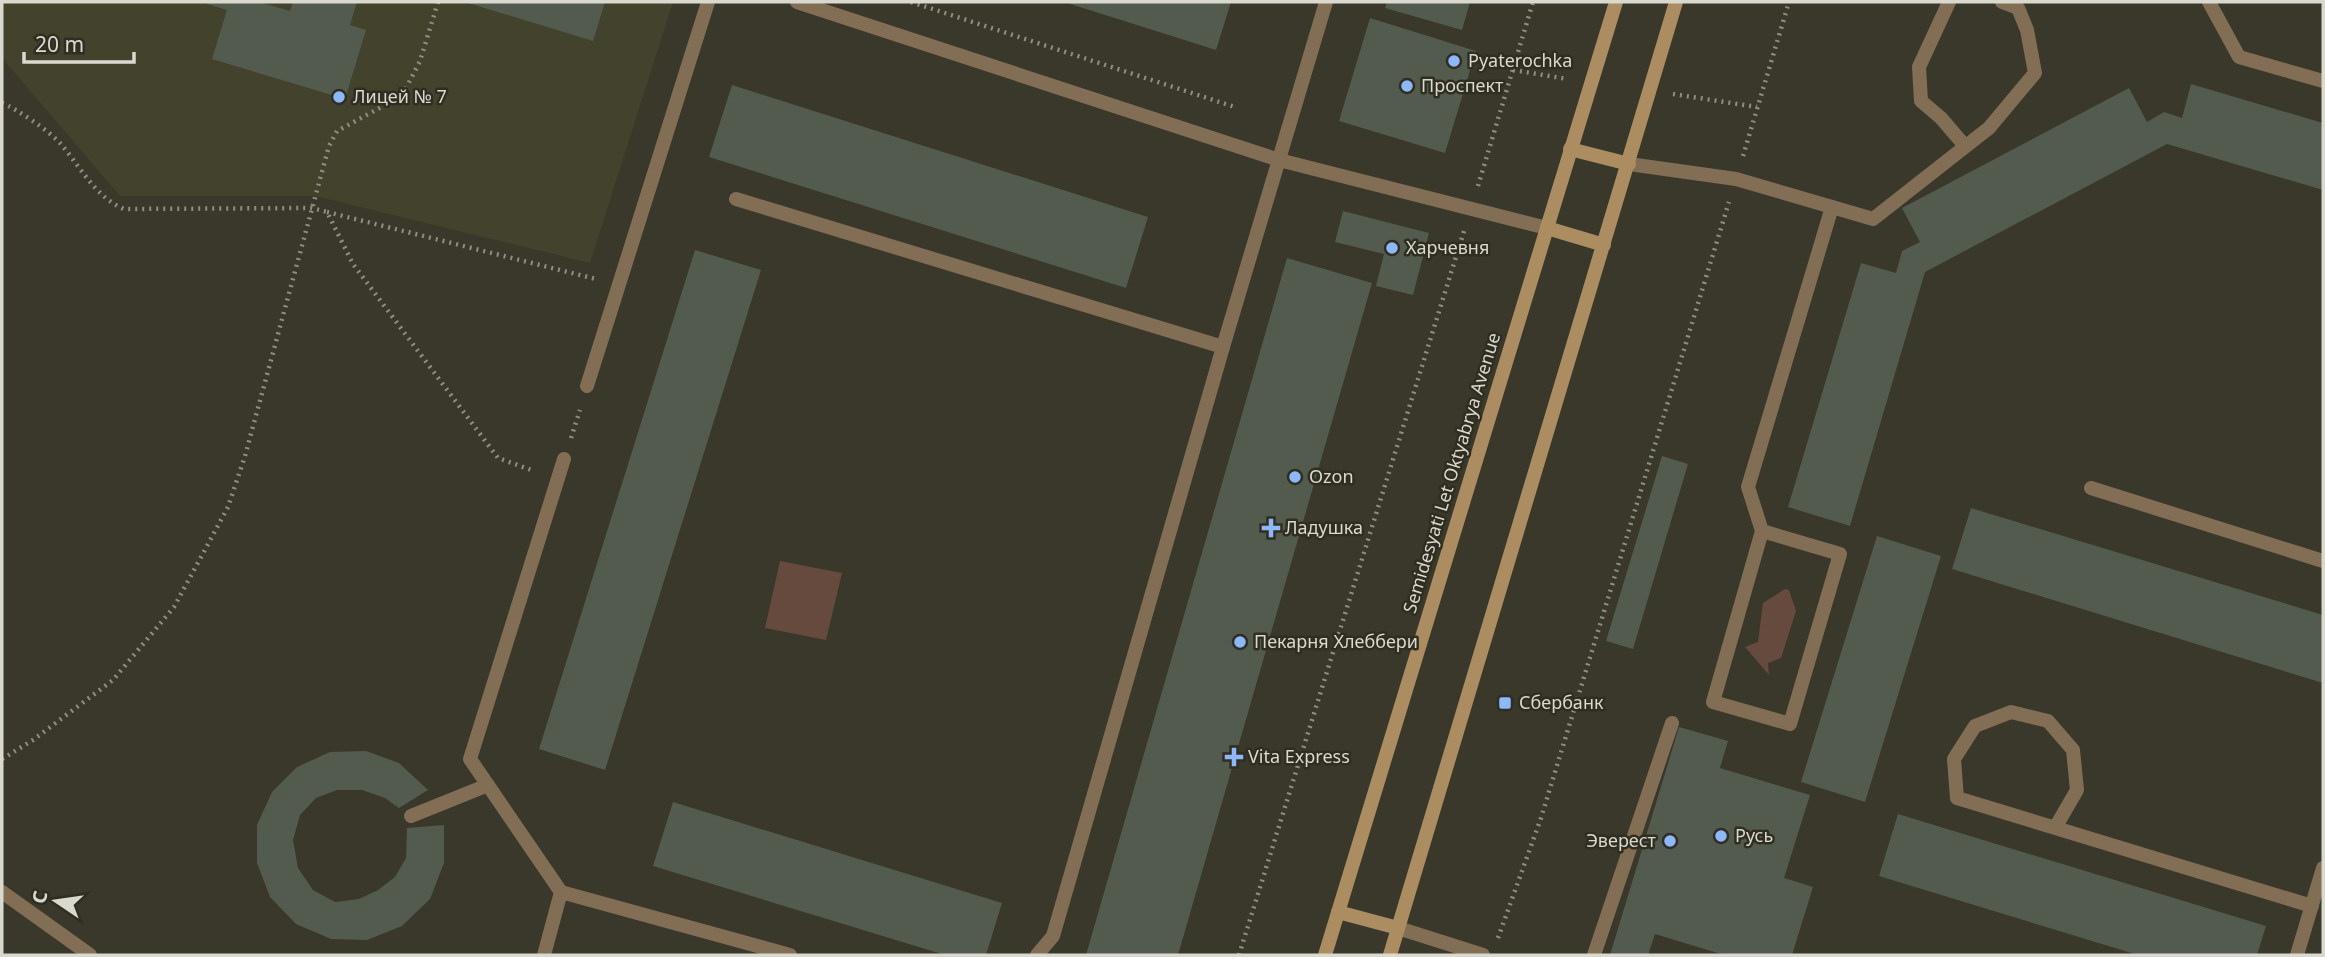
<svg xmlns="http://www.w3.org/2000/svg" width="2325" height="957" font-family="'Noto Sans',sans-serif">
<style>
.built{fill:#43422d}
.green{fill:#664a3e}
.building{fill:#525b4e}
.lines{fill:none;stroke-linecap:round;stroke-linejoin:round}
.path{stroke:#8e8e83;stroke-width:4.5;stroke-dasharray:2 5;stroke-linecap:butt}
.lane{stroke:#826e54;stroke-width:14}
.secondary{stroke:#ab8d61;stroke-width:14}
.poi-dot{fill:#8db9fc;stroke:#2f2e20;stroke-width:2.5}
.labels{text-anchor:middle;stroke-width:5;stroke-linejoin:round;paint-order:stroke}
.poi-label{font-size:18px;fill:#d9d9d0;stroke:#2f2e20;text-anchor:start}
.street-label{font-size:18px;fill:#d9d9d0;stroke:#2f2e20}
</style>
<rect width="100%" height="100%" fill="#39382a"/>
<polygon class="built" points="2,2 673,2 590,263 315,196 120,196 2,58"/>
<g class="green">
<polygon points="780,561 842,573 826,640 765,628"/>
<polygon points="1785,589 1789,590 1796,611 1781,658 1768,663 1769,675 1745,647 1758,642 1763,603"/>
</g>
<g class="building">
<polygon points="208,2 259,2 290,11 293,2 357,2 350,25 366,30 345,99 212,59 227,10 207,4"/>
<polygon points="465,2 605,2 593,41"/>
<polygon points="1064,2 1231,2 1216,50"/>
<polygon points="1387,2 1470,2 1462,30 1385,8"/>
<polygon points="1370,18 1476,51 1445,153 1339,121"/>
<polygon points="2191,84 2323,123 2323,190 2167,144 1925,272 1850,526 1788,507 1861,263 1896,273 1902,251 1920,242 1902,208 2129,88 2147,122 2164,112 2182,118"/>
<polygon points="732,85 1148,217 1126,288 709,157"/>
<polygon points="1343,211 1429,233 1413,295 1376,286 1384,254 1335,242"/>
<polygon points="695,250 761,270 605,770 539,749"/>
<polygon points="1287,258 1372,283 1178,955 1086,955"/>
<polygon points="1662,456 1688,464 1633,649 1606,641"/>
<polygon points="1971,508 2323,615 2323,683 1952,569"/>
<polygon points="1877,536 1941,556 1865,802 1801,782"/>
<polygon points="1679,727 1728,741 1720,768 1810,795 1784,878 1813,887 1792,955 1724,955 1655,934 1648,955 1610,955"/>
<polygon points="366,751 399,763 428,790 399,808 385,798 362,790 337,790 316,798 300,815 293,840 298,868 313,890 335,902 359,899 378,890 395,877 406,858 407,828 444,825 444,863 430,899 402,926 367,940 331,939 296,924 270,897 257,863 257,825 272,792 297,767 330,752"/>
<polygon points="673,802 1002,903 986,955 945,955 653,866"/>
<polygon points="1898,814 2266,926 2257,955 2138,955 1879,876"/>
</g>
<g class="lines">
<g class="path">
<polyline points="911,2 1235,107"/>
<polyline points="1513,70 1567,79"/>
<polyline points="1673,94 1757,107"/>
<path d="M2 103C17 109 49 131 60 143 80 166 95 197 124 209L312 208 327 212 353 264 498 458 534 471"/>
<polyline points="1743,156 1789,2"/>
<polyline points="1478,186 1533,2"/>
<polyline points="327,212 596,279"/>
<polyline points="571,438 580,410"/>
<polyline points="2,759 33,740 113,680 174,607 228,507 245,456 329,146 337,131 402,96 420,61 438,2"/>
<polyline points="1498,938 1541,818 1729,202"/>
<polyline points="1239,955 1464,231"/>
</g>
<g class="lane">
<polyline points="797,2 1279,160 1547,228"/>
<polyline points="1949,2 1919,67 1921,101 1941,118 1965,146"/>
<polyline points="2209,2 2239,57 2323,81"/>
<polyline points="1629,164 1736,179 1832,207"/>
<polyline points="736,199 1223,347 1326,2"/>
<polyline points="587,386 708,2"/>
<polyline points="564,459 470,759 561,892 790,955"/>
<polyline points="2091,488 2323,561"/>
<polyline points="1762,531 1840,554 1790,724 1713,702 1762,531 1748,487 1832,207 1873,219 1989,128 2035,73 2027,30 2018,8 2002,2"/>
<polyline points="411,816 488,785"/>
<polyline points="2055,828 2077,790 2073,750 2048,721 2011,712 1975,726 1954,759 1957,798 2312,906"/>
<polyline points="2,892 90,955"/>
<polyline points="1398,928 1483,955"/>
<polyline points="544,955 561,892"/>
<polyline points="1037,955 1053,936 1223,347"/>
<polyline points="1594,955 1672,723"/>
<polyline points="2297,955 2323,868"/>
</g>
<g class="secondary">
<polyline points="1570,149 1629,164"/>
<polyline points="1547,228 1604,245"/>
<polyline points="1338,912 1398,928"/>
<polyline points="1325,955 1616,2"/>
<polyline points="1390,955 1676,2"/>
</g>
</g>
<g class="poi-dot">
<circle cx="1454" cy="61" r="7"/>
<circle cx="1407" cy="86" r="7"/>
<circle cx="339" cy="97" r="7"/>
<circle cx="1392" cy="248" r="7"/>
<circle cx="1295" cy="477" r="7"/>
<path d="M1267.5 517.5h7v7h7v7h-7v7h-7v-7h-7v-7h7z"/>
<circle cx="1240" cy="642" r="7"/>
<rect x="1498" y="696" width="14" height="14" rx="3.5"/>
<path d="M1230.5 746.5h7v7h7v7h-7v7h-7v-7h-7v-7h7z"/>
<circle cx="1721" cy="836" r="7"/>
<circle cx="1670" cy="841" r="7"/>
</g>
<g class="labels">
<g class="poi-label">
<text x="1468" y="67">Pyaterochka</text>
<text x="1421" y="92">Проспект</text>
<text x="353" y="103">Лицей № 7</text>
<text x="1406" y="254">Харчевня</text>
<text x="1309" y="483">Ozon</text>
<text x="1285" y="534">Ладушка</text>
<text x="1254" y="648">Пекарня Хлеббери</text>
<text x="1519" y="709">Сбербанк</text>
<text x="1248" y="763">Vita Express</text>
<text x="1735" y="842">Русь</text>
<text x="1656" y="847" text-anchor="end">Эверест</text>
</g>
<g class="street-label">
<text transform="translate(1452 473) rotate(-73)" y="6">Semidesyati Let Oktyabrya Avenue</text>
</g>
</g>
<rect width="2325" height="957" fill="none" stroke="#d9d9d0" stroke-width="7"/>
<g transform="translate(56 901) rotate(283)" stroke="#2f2e20" stroke-width="5" paint-order="stroke">
<path d="M0-5L12 26L0 18L-12 26Z" fill="#d9d9d0"/>
<text y="-10" font-size="19" font-weight="bold" text-anchor="middle" fill="#d9d9d0">С</text>
</g>
<path d="M24 52v10h110v-10" fill="none" stroke="#d9d9d0" stroke-width="3.5"/>
<text x="35" y="52" font-size="21" fill="#d9d9d0" stroke="#2f2e20" stroke-width="5" paint-order="stroke">20 m</text>
</svg>
